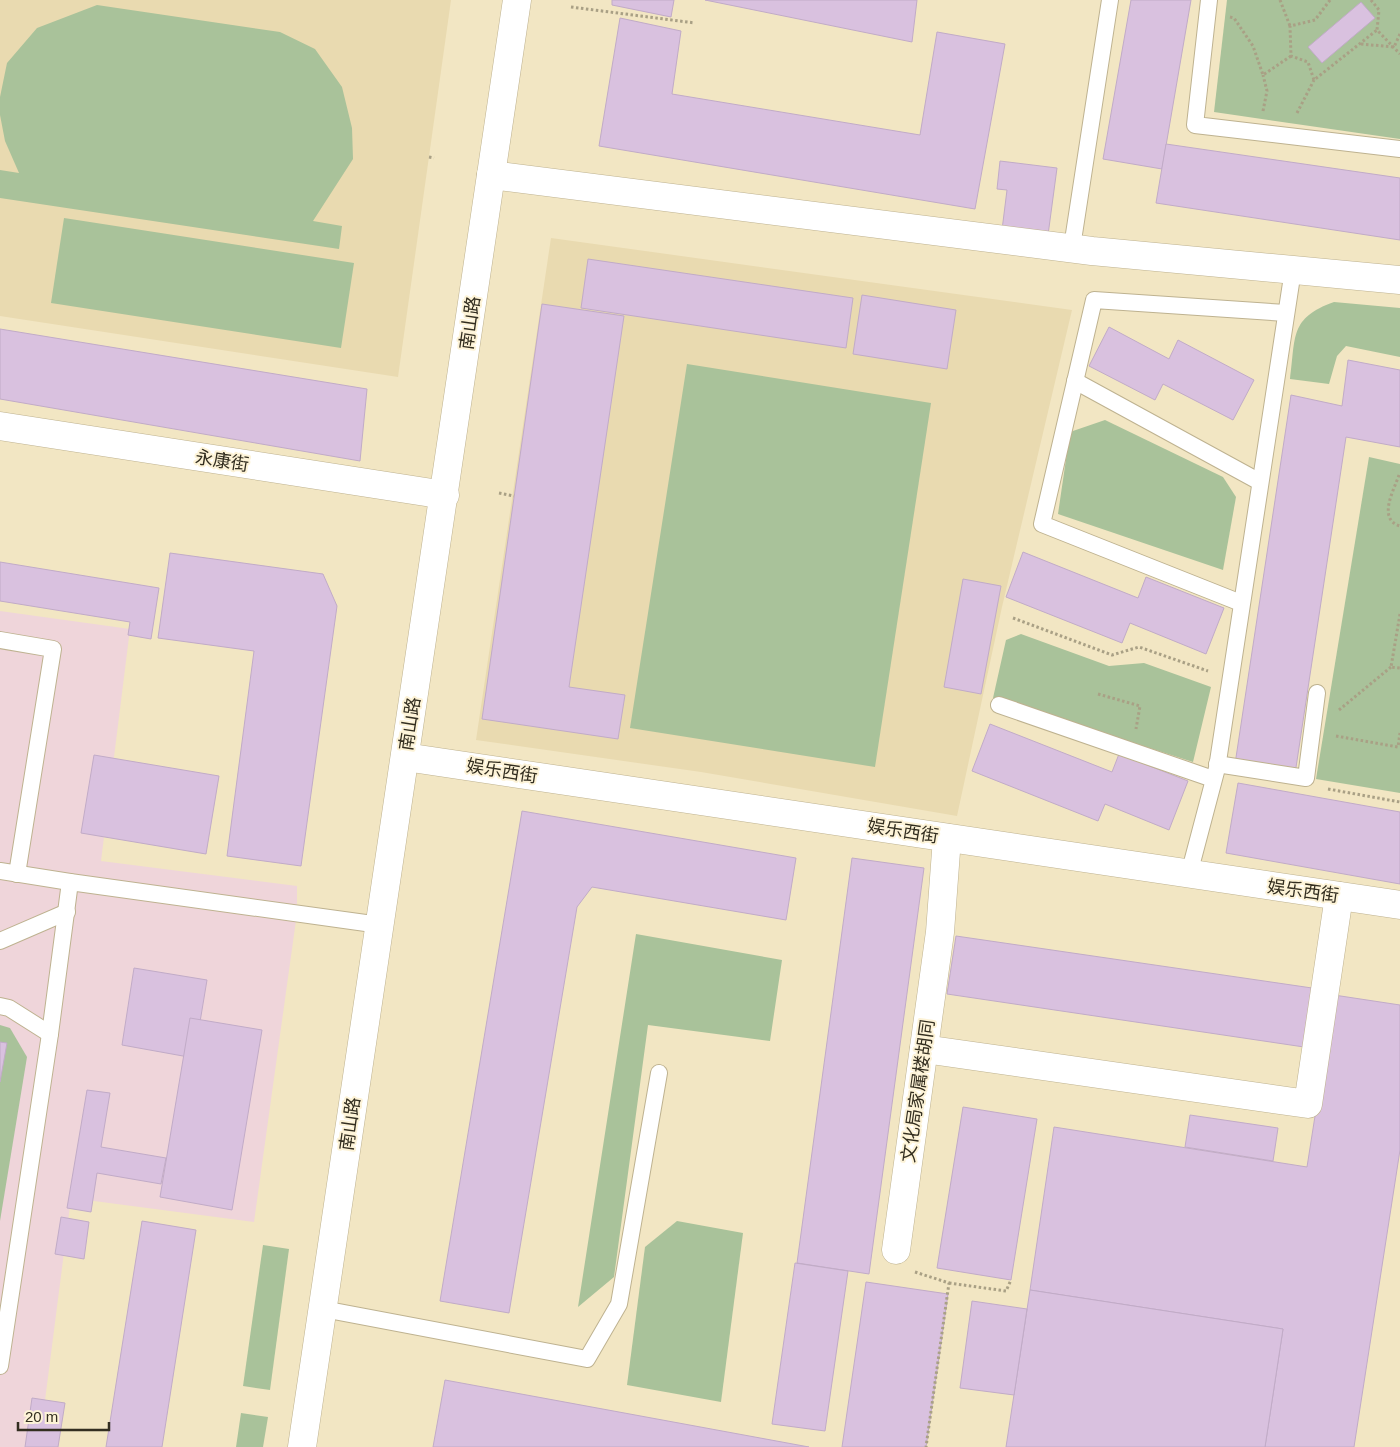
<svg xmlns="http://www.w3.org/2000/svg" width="1400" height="1447" font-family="Arial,'Noto Sans SC',sans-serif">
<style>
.built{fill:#e9dab0}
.medical{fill:#efd5da}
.green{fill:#a9c29a}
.building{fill:#d9c1df;stroke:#c1abc7}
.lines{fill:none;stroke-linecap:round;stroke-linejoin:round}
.service-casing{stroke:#beb290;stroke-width:18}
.minor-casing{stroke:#beb290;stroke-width:29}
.tertiary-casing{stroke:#beb290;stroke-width:29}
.path{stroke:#a9a085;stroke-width:3;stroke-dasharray:2.5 2.5;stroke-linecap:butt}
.service{stroke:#fff;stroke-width:16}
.minor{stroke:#fff;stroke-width:28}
.tertiary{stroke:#fff;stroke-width:28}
.labels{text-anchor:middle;stroke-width:4;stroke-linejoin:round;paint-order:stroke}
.street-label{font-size:18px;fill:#332e20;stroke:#fdf3d7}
</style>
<rect width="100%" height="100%" fill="#f2e6c3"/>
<g class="built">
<polygon points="0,0 451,0 398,377 0,316"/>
<polygon points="551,238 1072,310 1002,607 957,816 701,772 476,740"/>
</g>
<polygon class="medical" points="0,611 130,629 101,861 297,886 297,913 254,1222 71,1198 39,1447 0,1447"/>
<g class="green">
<polygon points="1227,0 1400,0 1400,139 1214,112"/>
<polygon points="97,5 280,32 315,49 342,87 352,128 353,159 313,221 342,226 339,249 0,198 0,170 19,173 5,141 0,115 0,97 7,63 37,28"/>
<polygon points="64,218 354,263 341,348 51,303"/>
<path d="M1334 302 1400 308V357L1346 346 1337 356 1329 384 1290 379C1296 337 1289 318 1334 302Z"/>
<polygon points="687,364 931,403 875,767 630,728"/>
<polygon points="1105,420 1223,477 1236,497 1223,570 1058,514 1070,432"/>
<polygon points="1369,457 1400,464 1400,793 1316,779"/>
<polygon points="1021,634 1109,666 1144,663 1211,687 1193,762 993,698 1006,640"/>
<polygon points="636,934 782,960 770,1041 648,1025 614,1277 578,1307"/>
<polygon points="0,1025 10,1028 27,1057 0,1221"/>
<polygon points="677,1221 743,1233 721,1402 627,1385 645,1247"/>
<polygon points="263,1245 289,1249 270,1390 243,1386"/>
<polygon points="241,1413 268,1417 263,1447 236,1447"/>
</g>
<g class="building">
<polygon points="612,0 674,0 671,17 612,5"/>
<polygon points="705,0 917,0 912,42"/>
<polygon points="1131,0 1191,0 1162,169 1103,159"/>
<polygon points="1361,2 1375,18 1322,63 1308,47"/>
<polygon points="620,18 681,31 672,94 920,135 937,32 1005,44 975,209 599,146"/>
<polygon points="1166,144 1400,178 1400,240 1156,203"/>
<polygon points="1000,161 1057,168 1048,235 1002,230 1007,190 997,189"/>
<polygon points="588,259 853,298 846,348 581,308"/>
<polygon points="862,295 956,310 947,369 853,354"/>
<polygon points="542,304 624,316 569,687 625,695 618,739 482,719"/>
<polygon points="1109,327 1169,359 1178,340 1254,380 1233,420 1163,384 1155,400 1089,366"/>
<polygon points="0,329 367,389 360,461 0,399"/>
<polygon points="1348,360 1400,370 1400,447 1346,437 1295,774 1235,764 1291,395 1342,406"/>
<polygon points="1023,552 1138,598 1146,577 1224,608 1206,654 1130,623 1122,643 1006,597"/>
<polygon points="170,553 323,574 337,606 301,866 227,856 254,651 158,638"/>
<polygon points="0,562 159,588 151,639 128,635 130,622 0,601"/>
<polygon points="963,579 1001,586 981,694 944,687"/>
<polygon points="990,724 1112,772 1119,754 1188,781 1169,830 1105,804 1098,821 972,771"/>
<polygon points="94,755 219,776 206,854 81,833"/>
<polygon points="1238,783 1400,812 1400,884 1226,853"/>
<polygon points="522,811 796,858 786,920 592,887 577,907 509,1313 440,1301"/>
<polygon points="852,858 924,868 869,1274 797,1263"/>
<polygon points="956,936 1312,988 1304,1047 947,994"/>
<polygon points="134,968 207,980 194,1058 122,1045"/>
<polygon points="1334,995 1400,1005 1400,1150 1354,1447 1265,1447 1283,1329 1030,1290 1054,1127 1307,1167"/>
<polygon points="190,1018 262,1030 232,1210 160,1197"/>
<polygon points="0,1042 7,1043 0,1082"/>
<polygon points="87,1090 110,1093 101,1147 166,1158 161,1184 97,1173 91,1212 67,1208"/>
<polygon points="963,1107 1037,1119 1011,1280 937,1268"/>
<polygon points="1190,1115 1278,1128 1273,1161 1185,1147"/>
<polygon points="61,1217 89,1222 84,1259 55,1254"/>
<polygon points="142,1221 196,1230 162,1447 106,1447"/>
<polygon points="795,1263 848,1271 825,1431 772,1424"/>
<polygon points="866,1282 948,1294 926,1447 842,1447"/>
<polygon points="1030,1290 1283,1329 1265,1447 1006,1447"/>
<polygon points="972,1301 1027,1309 1014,1395 960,1388"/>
<polygon points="445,1380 809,1447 433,1447"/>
<polygon points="32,1398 65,1403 58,1447 25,1447"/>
</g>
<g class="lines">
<g class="service-casing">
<g id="service">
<polyline points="1209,0 1195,125 1400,149"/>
<polyline points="1072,247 1110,0"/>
<polyline points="1075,381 1260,482"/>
<polyline points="1241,603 1042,524 1094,300 1286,313"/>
<polyline points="0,640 53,649 17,874"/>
<polyline points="999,705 1213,779"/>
<polyline points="1217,764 1306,778 1317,693"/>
<polyline points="0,871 70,882"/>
<polyline points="1189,874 1217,768 1293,270"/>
<polyline points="0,941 67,912"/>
<polyline points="0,1006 9,1008 50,1034"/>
<polyline points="323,1309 587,1359 619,1304 659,1073"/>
<polyline points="0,1366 50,1034 70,882 380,925"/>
</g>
</g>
<g class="minor-casing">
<g id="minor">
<polyline points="491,175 1092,251 1400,280"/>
<polyline points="0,426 445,495"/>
<polyline points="405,757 1400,905"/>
<polyline points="924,1049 1308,1104 1339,896"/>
<polyline points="896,1250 940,932 947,838"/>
</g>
</g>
<g class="tertiary-casing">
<polyline id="tertiary" points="302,1447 517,0"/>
</g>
<g class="path">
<polyline points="1280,0 1290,26"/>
<polyline points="1330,0 1315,20 1290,26 1291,56 1308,62 1314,80 1377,30"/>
<polyline points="1371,0 1379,10 1377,30 1400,54"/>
<polyline points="571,7 695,23"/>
<polyline points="1230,17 1234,18 1253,46 1263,75 1291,56"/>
<polyline points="1361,44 1394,47 1400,34"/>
<polyline points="1263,111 1267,91 1263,75"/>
<polyline points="1297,113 1314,80"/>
<polyline points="429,157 434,158"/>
<path d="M1399 475C1394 490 1377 519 1400 526"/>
<polyline points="499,493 514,496"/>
<polyline points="1400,614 1391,667 1400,668"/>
<polyline points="1013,618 1112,655 1139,647 1208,671"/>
<polyline points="1098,694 1140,706 1136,729"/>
<polyline points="1339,710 1391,667"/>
<polyline points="1336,736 1398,747 1400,733"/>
<polyline points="1328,789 1400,802"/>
<polyline points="915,1272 949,1283 926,1447"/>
<polyline points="949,1283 1006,1291 1011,1280"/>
</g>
<use href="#service" class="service"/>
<use href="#minor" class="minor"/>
<use href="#tertiary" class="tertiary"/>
</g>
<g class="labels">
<g class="street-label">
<text transform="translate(470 323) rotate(-82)" y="6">南山路</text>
<text transform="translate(222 461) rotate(9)" y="6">永康街</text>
<text transform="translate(410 724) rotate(-81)" y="6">南山路</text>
<text transform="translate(502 771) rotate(9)" y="6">娱乐西街</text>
<text transform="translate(903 831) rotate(9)" y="6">娱乐西街</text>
<text transform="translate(1303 891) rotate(8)" y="6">娱乐西街</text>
<text transform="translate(918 1091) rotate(-82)" y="6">文化局家属楼胡同</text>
<text transform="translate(350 1124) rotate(-82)" y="6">南山路</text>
</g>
</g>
<path d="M18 1422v8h91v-8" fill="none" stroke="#332e20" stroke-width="2.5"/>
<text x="25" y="1422" font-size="15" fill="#332e20" stroke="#fdf3d7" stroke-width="4" paint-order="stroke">20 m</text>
</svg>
